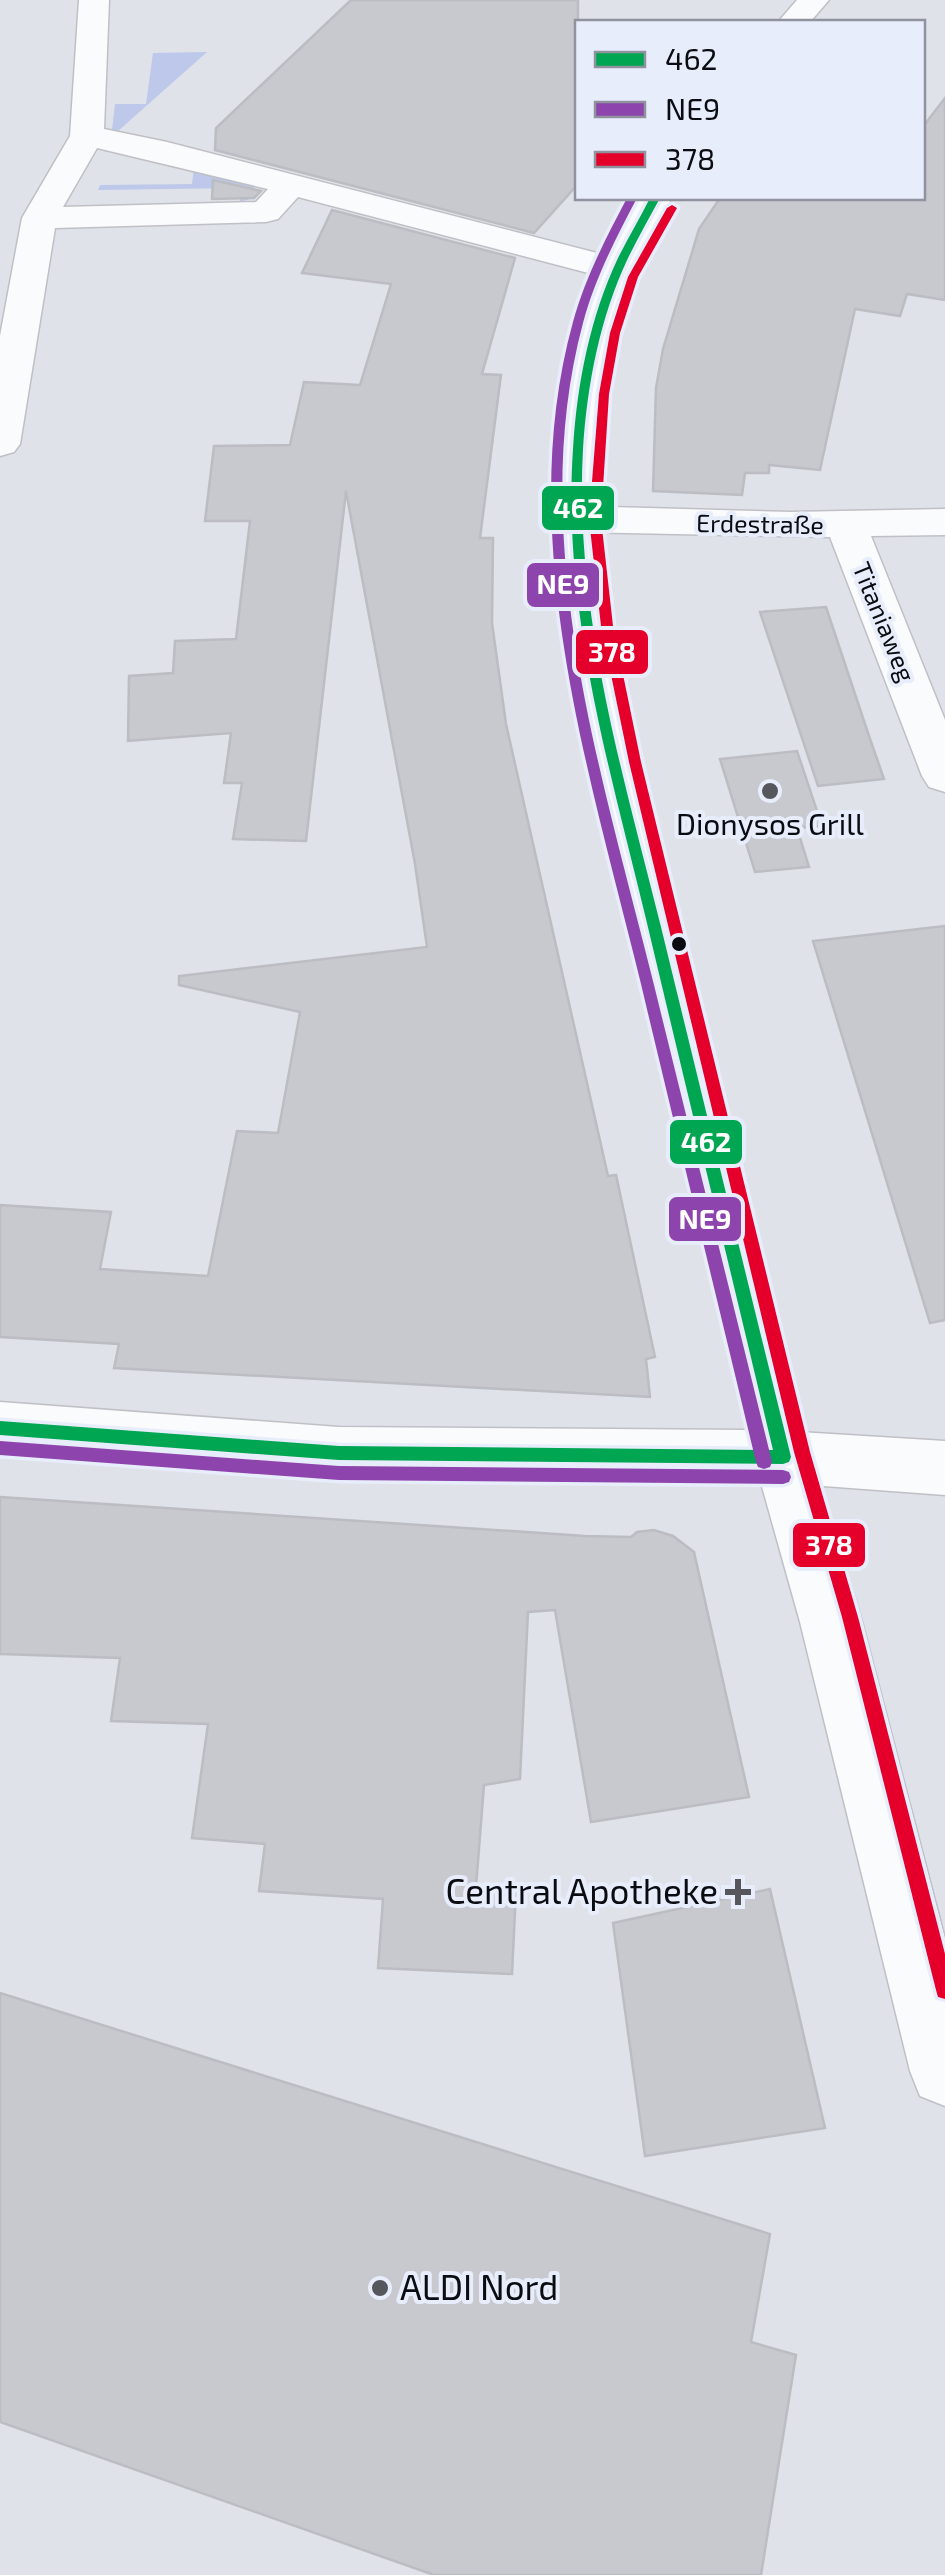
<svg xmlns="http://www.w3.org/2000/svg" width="945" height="2575" font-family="'Exo 2',sans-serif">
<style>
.green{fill:#bdc8ea}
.building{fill:#c7c9cf;stroke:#bbbdc3;stroke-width:2.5}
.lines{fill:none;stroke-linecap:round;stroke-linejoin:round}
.minor-casing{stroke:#bfc0c5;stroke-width:3}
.major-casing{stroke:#bfc0c5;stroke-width:3}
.minor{fill:#fafbfc;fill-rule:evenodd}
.major{fill:#fafbfc;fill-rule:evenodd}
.bus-1-casing{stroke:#e8edfc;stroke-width:7}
.bus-2-casing{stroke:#e8edfc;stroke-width:7}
.bus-3-casing{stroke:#e8edfc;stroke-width:7}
.bus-1{fill:#00a651;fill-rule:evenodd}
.bus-2{fill:#8e44ad;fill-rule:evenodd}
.bus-3{fill:#e4002b;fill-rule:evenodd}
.poi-dot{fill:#56575d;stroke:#e8edfc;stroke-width:4}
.bus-dot{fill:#0b0c11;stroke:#e8edfc;stroke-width:4}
.labels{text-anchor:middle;stroke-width:8;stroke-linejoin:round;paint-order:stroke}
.far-street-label{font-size:25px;fill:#0b0c11;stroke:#e8edfc}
.poi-label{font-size:30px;fill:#0b0c11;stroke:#e8edfc}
.near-poi-label{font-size:35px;fill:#0b0c11;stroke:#e8edfc;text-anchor:end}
.line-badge{stroke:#e8edfc;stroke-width:4}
.badge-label{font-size:28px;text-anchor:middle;font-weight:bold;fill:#fff}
</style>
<rect width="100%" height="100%" fill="#e0e2ea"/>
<g class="green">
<polygon points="207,52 118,131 112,130 115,104 146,104 153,53"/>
<polygon points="194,166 254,186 253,198 240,202 240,188 98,190 100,185 192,184"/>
</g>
<g class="building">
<polygon points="351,0 578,0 578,184 534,233 215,150 216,128"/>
<polygon points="945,98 945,300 907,294 900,316 855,309 820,470 769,465 769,473 745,473 742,495 653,491 656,388 663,349 699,229 720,198 922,198 922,128"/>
<polygon points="213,180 261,191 254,198 212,199"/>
<polygon points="332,210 515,258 482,374 501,375 480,538 493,538 492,623 506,724 608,1176 616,1175 655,1357 646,1359 650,1397 114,1368 119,1344 0,1337 0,1205 111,1212 100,1269 208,1276 237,1131 278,1133 300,1012 179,985 179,976 427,947 415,864 346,491 306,841 233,839 242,783 224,783 231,733 128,741 129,676 173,673 175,641 236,639 250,521 205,521 214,446 290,445 304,382 360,385 391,284 302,273"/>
<polygon points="826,607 869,736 884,779 818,786 760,612"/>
<polygon points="797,751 822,826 797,828 809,867 755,872 720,759"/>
<polygon points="945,926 945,1320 930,1323 813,941"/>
<polygon points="0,1497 585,1536 631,1537 637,1532 654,1530 673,1536 694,1552 749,1797 591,1822 555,1610 528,1612 520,1779 484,1785 476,1887 516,1890 512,1974 378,1968 383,1899 259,1891 265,1844 192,1838 208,1724 111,1721 120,1658 0,1654"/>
<polygon points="770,1889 825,2128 645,2156 613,1923"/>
<polygon points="0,1993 770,2234 751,2342 796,2355 761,2575 434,2575 0,2422"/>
</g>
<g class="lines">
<g class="minor-casing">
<g id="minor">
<path d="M79 0H109L104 129 167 142 628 261 633 269 628 277 615 280 298 197 278 219 266 222 55 228 20 444 14 452 0 456V336L22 218 70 136ZM97 148 268 189 256 202 63 207Z"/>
<polygon points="575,506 791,512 945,509 945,535 871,536 945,720 945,792 929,787 922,776 830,537 575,532 561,528 555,519 561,510"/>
<polygon points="783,1431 945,1441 945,1495 783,1483 762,1476 754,1457 762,1438"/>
</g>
</g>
<g class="major-casing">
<g id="major">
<polygon points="797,0 829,0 810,22 778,22"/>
<polygon points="638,198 672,198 633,269 614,328 603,391 595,519 608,629 638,766 812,1457 862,1622 945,1939 945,2106 920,2096 910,2071 800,1622 761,1483 339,1479 0,1454 0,1402 339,1427 748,1430 592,766 566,629 555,519 565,391 578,328 597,269"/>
</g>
</g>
<use href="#minor" class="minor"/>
<use href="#major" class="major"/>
<g class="bus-1-casing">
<path id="bus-1" d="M650 198H660C649 218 638 238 628 258 600 317 587 385 583 449 574 611 622 771 661 927 704 1103 747 1280 791 1457L789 1462 783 1464 339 1460 0 1435V1421L339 1446 773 1450C731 1273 688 1096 646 919 609 766 562 608 573 449 577 384 590 317 618 258 628 238 640 218 650 198Z"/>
</g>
<g class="bus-2-casing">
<g id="bus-2">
<path d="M627 198H637C616 238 595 278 583 323 525 539 602 775 654 985 693 1144 733 1303 772 1462L770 1467 764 1469 758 1467 756 1462C718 1303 679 1144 641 984 590 775 513 538 573 322 585 278 606 238 627 198Z"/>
<polygon points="0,1441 339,1466 783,1470 789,1472 791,1477 789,1482 783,1484 339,1480 0,1455"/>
</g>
</g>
<g class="bus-3-casing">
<polygon id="bus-3" points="672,205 677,208 638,277 620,333 609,394 601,519 613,626 641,762 810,1452 858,1617 945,1954 945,1999 938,1997 936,1990 842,1617 794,1452 629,762 601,626 589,519 599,394 610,333 628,277 667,208"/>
</g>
<use href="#bus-1" class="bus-1"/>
<use href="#bus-2" class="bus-2"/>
<use href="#bus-3" class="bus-3"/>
</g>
<g class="poi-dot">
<circle cx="770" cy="791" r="10"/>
<path d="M733 1877h10v10h10v10h-10v10h-10v-10h-10v-10h10z"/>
<circle cx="380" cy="2288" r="10"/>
</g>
<circle class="bus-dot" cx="679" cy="944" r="9"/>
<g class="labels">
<g class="far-street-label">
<text transform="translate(760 524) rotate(1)" y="9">Erdestraße</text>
<text transform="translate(884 622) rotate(68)" y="9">Titaniaweg</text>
</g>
<g class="poi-label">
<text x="770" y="835">Dionysos Grill</text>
</g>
<g class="near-poi-label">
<text x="718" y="1904">Central Apotheke</text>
<text x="400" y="2300" text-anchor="start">ALDI Nord</text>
</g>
</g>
<g class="line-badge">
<rect x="540" y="484" width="76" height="48" rx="10" fill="#00a651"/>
<rect x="525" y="561" width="76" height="48" rx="10" fill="#8e44ad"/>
<rect x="574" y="628" width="76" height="48" rx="10" fill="#e4002b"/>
<rect x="668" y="1118" width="76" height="48" rx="10" fill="#00a651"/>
<rect x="667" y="1195" width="76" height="48" rx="10" fill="#8e44ad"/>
<rect x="791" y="1521" width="76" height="48" rx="10" fill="#e4002b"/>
</g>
<g class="badge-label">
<text x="578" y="518">462</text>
<text x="563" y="594">NE9</text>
<text x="612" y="662">378</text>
<text x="706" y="1152">462</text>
<text x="705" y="1229">NE9</text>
<text x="829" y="1555">378</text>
</g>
<rect x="575" y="20" width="350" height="180" fill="#e8edfc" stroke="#90939e" stroke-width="2.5"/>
<rect x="595" y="52" width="50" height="15" fill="#00a651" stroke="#90939e" stroke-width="2.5"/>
<text x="665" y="70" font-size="30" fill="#0b0c11">462</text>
<rect x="595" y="102" width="50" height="15" fill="#8e44ad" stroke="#90939e" stroke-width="2.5"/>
<text x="665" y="120" font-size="30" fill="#0b0c11">NE9</text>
<rect x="595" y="152" width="50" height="15" fill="#e4002b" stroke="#90939e" stroke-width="2.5"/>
<text x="665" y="170" font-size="30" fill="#0b0c11">378</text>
</svg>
